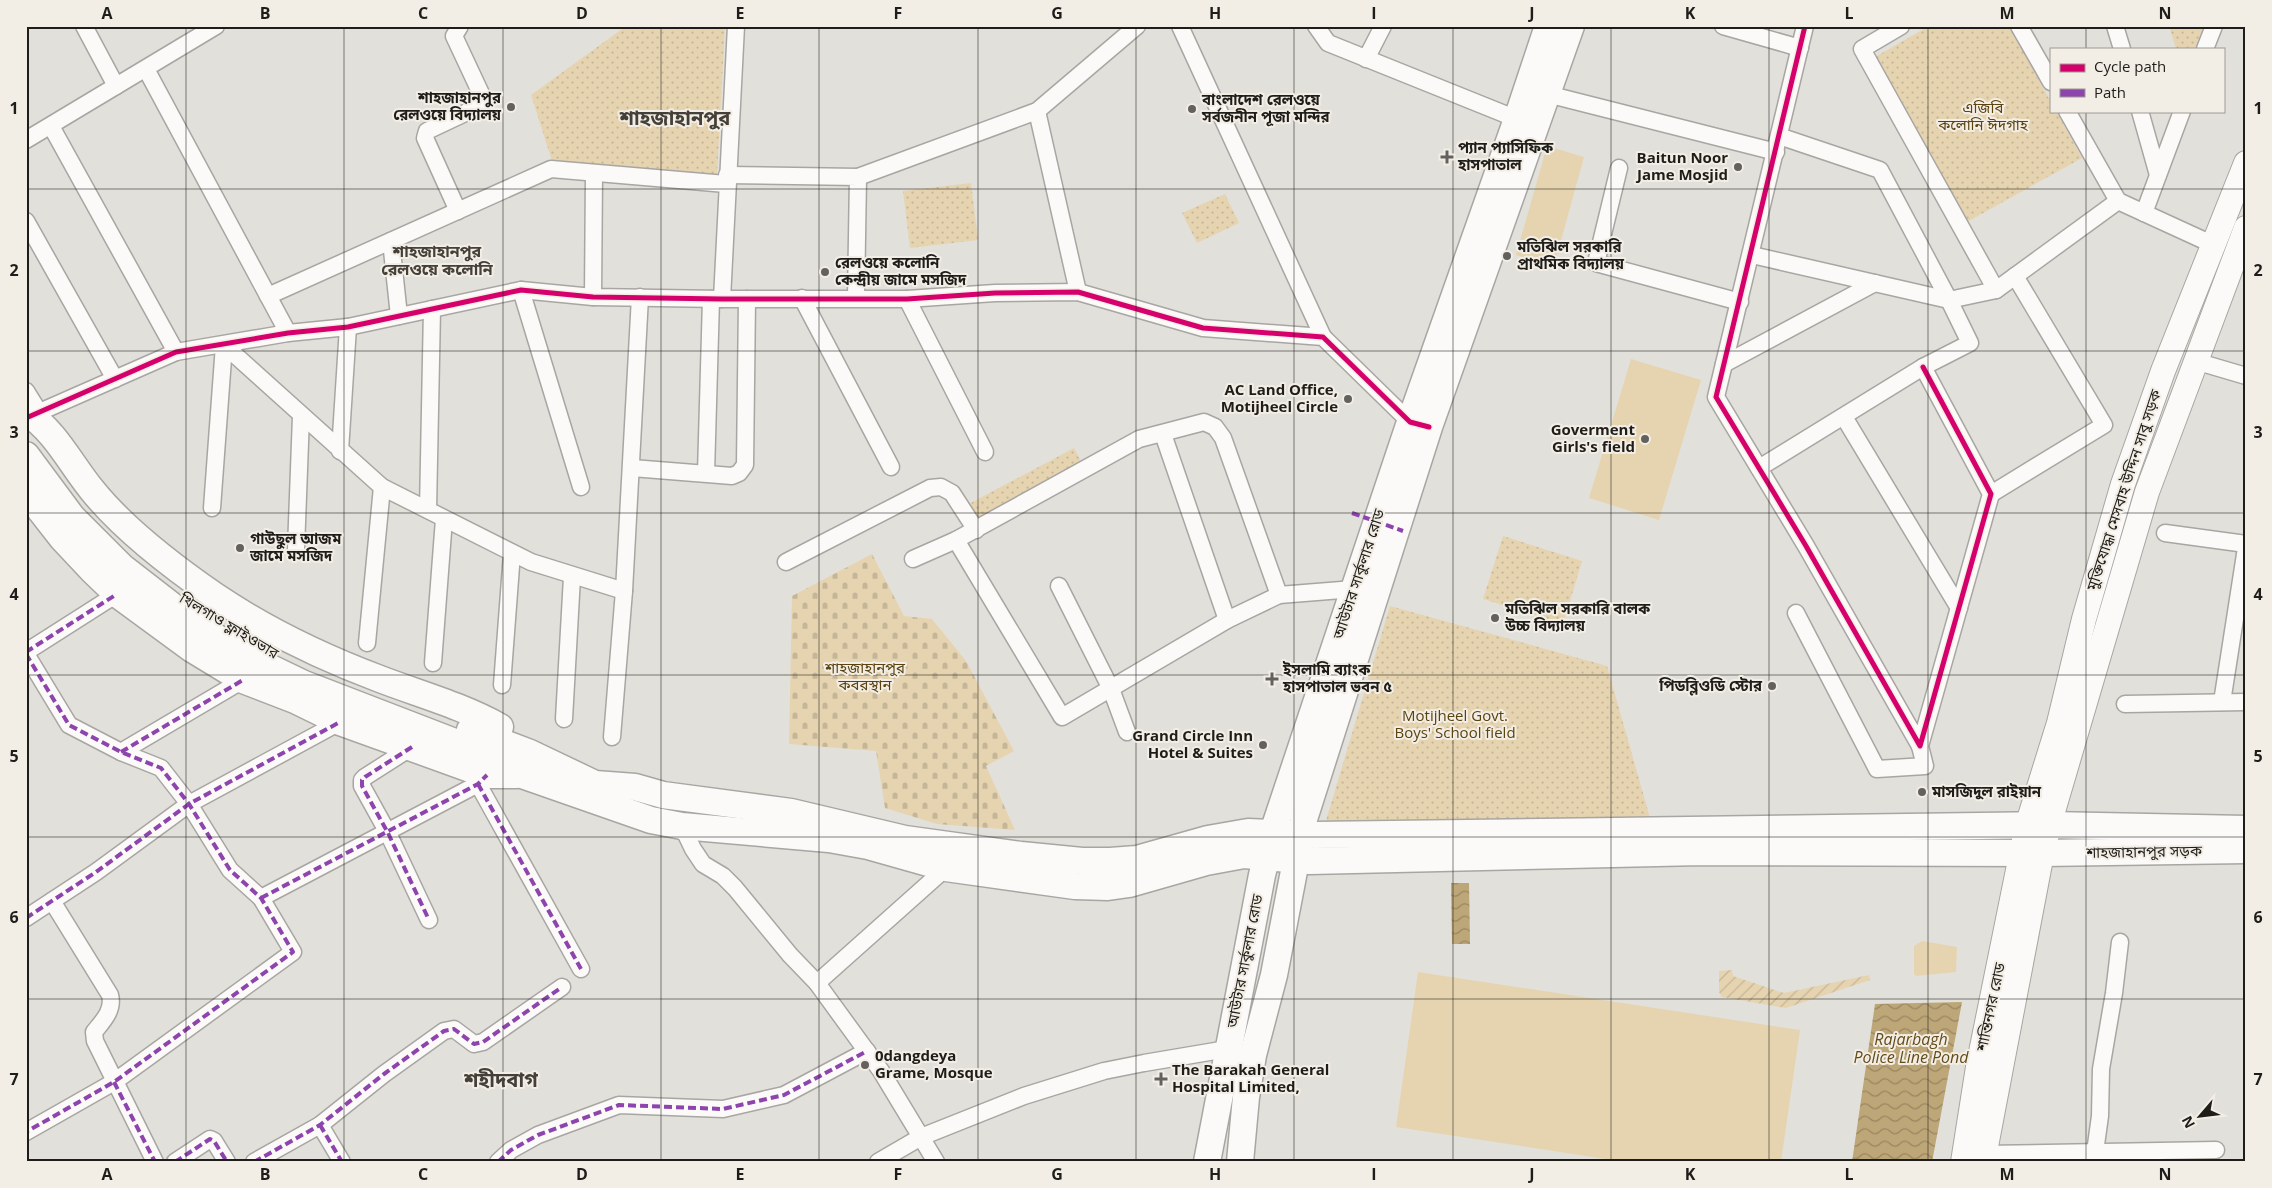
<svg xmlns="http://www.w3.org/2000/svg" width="2272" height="1188" font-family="'Open Sans','Noto Sans Bengali',sans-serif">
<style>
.grass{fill:#e6d4b1}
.cemetery{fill:url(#cemetery-stones)}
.park{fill:url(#park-dots)}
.garden{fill:url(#garden-furrows)}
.water{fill:url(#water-waves)}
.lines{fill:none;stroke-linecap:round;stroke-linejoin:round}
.minor-casing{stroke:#a8a6a2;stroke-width:19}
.secondary-casing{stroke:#a8a6a2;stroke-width:26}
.primary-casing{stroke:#a8a6a2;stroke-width:29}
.minor{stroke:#fbfaf9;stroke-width:16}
.secondary{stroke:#fbfaf9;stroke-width:24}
.primary{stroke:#fbfaf9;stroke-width:26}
.quiet{stroke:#8e44ad;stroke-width:4;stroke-dasharray:8 4;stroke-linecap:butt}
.cycleway-casing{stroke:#f3eee5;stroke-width:8}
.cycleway{stroke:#d6006c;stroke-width:5}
.grid{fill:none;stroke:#1f1d1a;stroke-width:1;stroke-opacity:0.55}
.poi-dot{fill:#63615d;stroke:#f3eee5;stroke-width:2}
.labels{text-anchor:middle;stroke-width:4;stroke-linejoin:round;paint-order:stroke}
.poi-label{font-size:15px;font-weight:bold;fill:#1f1d1a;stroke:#f3eee5;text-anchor:start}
.park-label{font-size:15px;fill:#5a430f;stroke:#f3eee5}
.street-label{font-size:15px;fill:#1f1d1a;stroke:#f3eee5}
.neighbourhood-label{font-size:16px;font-weight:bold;fill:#444039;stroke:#f3eee5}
.water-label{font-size:16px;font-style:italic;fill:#634c1a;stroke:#f3eee5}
.district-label{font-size:20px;font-weight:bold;fill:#444039;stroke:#f3eee5}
.neatline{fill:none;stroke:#1f1d1a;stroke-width:2}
.grid-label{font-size:16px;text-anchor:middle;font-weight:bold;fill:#1f1d1a}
</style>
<defs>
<pattern id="cemetery-stones" width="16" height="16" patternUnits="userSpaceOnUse" patternTransform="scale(1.25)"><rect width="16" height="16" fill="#e6d4b1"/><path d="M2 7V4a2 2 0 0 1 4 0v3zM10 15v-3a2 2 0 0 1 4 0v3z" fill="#c5b698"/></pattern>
<pattern id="park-dots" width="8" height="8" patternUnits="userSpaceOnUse" patternTransform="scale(1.25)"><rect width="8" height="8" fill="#e6d4b1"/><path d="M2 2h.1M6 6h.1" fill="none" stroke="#c5b698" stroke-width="1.8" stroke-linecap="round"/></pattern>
<pattern id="garden-furrows" width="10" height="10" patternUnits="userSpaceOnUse" patternTransform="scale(1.25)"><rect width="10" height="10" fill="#e6d4b1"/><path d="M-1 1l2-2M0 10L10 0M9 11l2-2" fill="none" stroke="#c5b698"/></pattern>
<pattern id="water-waves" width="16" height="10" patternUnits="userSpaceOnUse" patternTransform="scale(1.25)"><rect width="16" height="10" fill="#bda677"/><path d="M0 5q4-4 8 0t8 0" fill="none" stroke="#998761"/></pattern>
</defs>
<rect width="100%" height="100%" fill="#e2e0da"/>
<g class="grass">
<polygon points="1547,146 1584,157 1554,266 1516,255"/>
<polygon points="1631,359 1701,380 1659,520 1589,498"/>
<polygon points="1922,941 1957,947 1956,972 1916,976 1914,974 1914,946"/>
<polygon points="1418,972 1800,1030 1781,1162 1625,1162 1396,1127"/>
</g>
<polygon class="cemetery" points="872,554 904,616 932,619 966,661 1014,751 986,766 1015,830 937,824 885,808 876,751 789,744 792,596"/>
<g class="park">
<polygon points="622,26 725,26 717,175 552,161 531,95 622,29"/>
<polygon points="1929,26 2009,26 2051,102 2051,111 2056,111 2082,158 1967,222 1875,57"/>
<polygon points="2169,26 2204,26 2198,49 2176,49"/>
<polygon points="971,183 978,240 910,248 903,191"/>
<polygon points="1225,194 1239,223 1197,243 1182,213"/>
<polygon points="1074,448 1084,467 975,521 967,505"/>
<polygon points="1503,536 1582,561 1563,624 1483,599"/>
<polygon points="1390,606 1607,666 1650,818 1325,824"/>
</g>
<polygon class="garden" points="1732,970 1733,976 1784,993 1869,975 1870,980 1786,1008 1722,997 1719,992 1719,971"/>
<g class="water">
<polygon points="1451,883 1469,883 1470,944 1452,944"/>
<polygon points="1962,1002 1932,1162 1852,1162 1875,1004"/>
</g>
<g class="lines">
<g class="minor-casing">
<g id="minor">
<polyline points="84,26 116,86"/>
<polyline points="1180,26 1323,337"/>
<polyline points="1316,26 1328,43 1517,119"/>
<polyline points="1723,26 1800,48"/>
<polyline points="1805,26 1716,397 1806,546 1920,746 1991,494 1923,367"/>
<polyline points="1901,26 1862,49 1996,290"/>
<polyline points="2019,26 2051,82"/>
<polyline points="2115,26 2122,49"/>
<polyline points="2205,49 2214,26"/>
<polyline points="1366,59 1383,26"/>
<polyline points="146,69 288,333"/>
<polyline points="1547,94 1776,152"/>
<polyline points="1037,111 1078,292"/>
<polyline points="2067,111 2118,201 2214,245"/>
<polyline points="2140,111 2158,175"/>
<polyline points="51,126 176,352"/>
<polyline points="1779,136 1880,170 1949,300"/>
<polyline points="26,140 216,26"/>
<polyline points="1619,168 1596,263 1740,302"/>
<polyline points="727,175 858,177 856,298"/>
<polyline points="858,177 1037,111 1137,26"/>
<polyline points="458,211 425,138 427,131 480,106 483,98 454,36 460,26"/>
<polyline points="2144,213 2182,111"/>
<polyline points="26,221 115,379"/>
<polyline points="391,241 399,316"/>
<polyline points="1752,255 1949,300"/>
<polyline points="521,290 581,487"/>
<polyline points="268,296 551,169 726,184"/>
<polyline points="593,297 594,173"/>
<polyline points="802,298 891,467"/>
<polyline points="722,299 736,26"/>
<polyline points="907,299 985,452"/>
<polyline points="2195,361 2246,376"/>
<polyline points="1724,364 1875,283"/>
<polyline points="26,391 39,412"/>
<polyline points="1844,417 1959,608"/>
<polyline points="26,418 176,352 288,333 348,327 521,290 593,297 722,299 907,299 995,293 1078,292 1203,328 1323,337 1410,422 1416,424"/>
<polygon points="1204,422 1215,427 1223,438 1279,595 1227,620 1062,717 956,540 1139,439"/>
<polyline points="1163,434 1227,620"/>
<polyline points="340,451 348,327"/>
<polyline points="632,468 732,476 739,473 745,465 747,299"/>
<polyline points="1759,468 1923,367 1970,343 1949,300 1996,290 2118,201"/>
<polyline points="706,473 711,299"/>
<polyline points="1991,494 2104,425 2015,276"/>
<polyline points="212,508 224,345 382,487 531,562 624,591 612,737"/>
<polyline points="428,510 432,309"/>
<polyline points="2165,533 2246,544"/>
<polyline points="296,549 301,416"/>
<polyline points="913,559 956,540"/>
<polyline points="786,562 930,488 941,487 952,493 976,530"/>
<polyline points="1059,586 1111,689 1127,732"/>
<polyline points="624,591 640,297"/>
<polyline points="1279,595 1354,589"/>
<polyline points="1796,613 1877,769 1925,766 1920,746"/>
<polyline points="367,643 382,487"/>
<polyline points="26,652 117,594"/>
<polyline points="26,654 69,725 121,752 161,768 189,804 230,870 261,898 293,952 114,1082 26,1132"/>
<polyline points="433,663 444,519"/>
<polyline points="502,685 512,553"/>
<polyline points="2222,702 2246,548"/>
<polyline points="2125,704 2246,702"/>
<polyline points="564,719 572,577"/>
<polyline points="412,747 365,777 362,780 362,786 388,833 429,920"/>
<polyline points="121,752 243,680"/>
<polyline points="478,784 581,969"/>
<polyline points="682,826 693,849 703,864 723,876 735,888 790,955 817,983 881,1071 936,1162"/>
<polyline points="261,898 478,784 487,775"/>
<path d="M52 901 110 995C114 1010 103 1021 94 1032L95 1041 155 1162"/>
<polyline points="26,918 96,872 189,804 340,722"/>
<polyline points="817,983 946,868"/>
<polyline points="320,1125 342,1162"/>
<polyline points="2095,1152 2100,1116 2101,1069 2114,993 2120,942"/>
<polyline points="1984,1154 2216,1150"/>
<polyline points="175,1162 210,1139 214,1141 227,1162"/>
<polyline points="254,1162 320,1125 384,1074 444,1031 454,1029 474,1044 483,1042 562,987"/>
<polyline points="498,1162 511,1150 538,1135 619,1105 723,1109 784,1095 867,1051"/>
<polyline points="878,1162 921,1137 1024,1096 1104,1071 1144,1063 1227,1049"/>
</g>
</g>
<g class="secondary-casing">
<g id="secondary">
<polyline points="1963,1162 1978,1067 2027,826 2059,723 2084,619 2123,484 2163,371 2246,163"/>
<polyline points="1983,1162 2042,853 2051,818 2147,492 2246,228"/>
</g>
</g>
<g class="primary-casing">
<g id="primary">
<path d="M26 412C56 432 70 463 92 490 124 530 173 567 215 596 264 629 324 658 380 679 419 694 463 706 500 727"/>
<polyline points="26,455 72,517 122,567 198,626 250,658 304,684 478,751 522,775 651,820 682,826 829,839 868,846 946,868 1075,886 1108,887 1129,884 1206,862 1244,855 1310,861 1701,852 2042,853 2246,850"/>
<polyline points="26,492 62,538 93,571 117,594 192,649 243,680 295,700 340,722 487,775 516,775"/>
<polyline points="470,730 530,753 595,784 635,787 663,795 791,812 905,839 1021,855 1082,861 1110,861 1137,859 1208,839 1248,832 1315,835 2050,825 2246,829"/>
<polyline points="1207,1162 1262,875 1273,832 1410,422 1517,119 1548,26"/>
<polyline points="1240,1162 1246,1097 1253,1055 1274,975 1304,819 1429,427 1571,26"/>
</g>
</g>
<use href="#minor" class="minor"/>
<use href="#secondary" class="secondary"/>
<use href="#primary" class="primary"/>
<g class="quiet">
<polyline points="1352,513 1403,531"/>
<polyline points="26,652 117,594"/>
<polyline points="26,654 69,725 121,752 161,768 189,804 230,870 261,898 293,952 114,1082 26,1132"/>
<polyline points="412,747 365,777 362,780 362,786 388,833 429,920"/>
<polyline points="121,752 243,680"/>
<polyline points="478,784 581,969"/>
<polyline points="261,898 478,784 487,775"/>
<polyline points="26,918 96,872 189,804 340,722"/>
<polyline points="114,1082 155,1162"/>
<polyline points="320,1125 342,1162"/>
<polyline points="175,1162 210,1139 214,1141 227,1162"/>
<polyline points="254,1162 320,1125 384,1074 444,1031 454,1029 474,1044 483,1042 562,987"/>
<polyline points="498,1162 511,1150 538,1135 619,1105 723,1109 784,1095 867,1051"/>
</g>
<g class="cycleway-casing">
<g id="cycleway">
<polyline points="1805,26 1716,397 1806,546 1920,746 1991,494 1923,367"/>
<polyline points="26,418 176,352 288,333 348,327 521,290 593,297 722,299 907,299 995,293 1078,292 1203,328 1323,337 1410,422 1429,427"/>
</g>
</g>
<use href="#cycleway" class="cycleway"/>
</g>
<path class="grid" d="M186 26V1162M344 26V1162M503 26V1162M661 26V1162M819 26V1162M978 26V1162M1136 26V1162M1294 26V1162M1453 26V1162M1611 26V1162M1769 26V1162M1928 26V1162M2086 26V49M2086 111V1162M26 189H2246M26 351H2246M26 513H2246M26 675H2246M26 837H2246M26 999H2246"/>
<g class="poi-dot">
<circle cx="511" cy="107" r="5"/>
<circle cx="1192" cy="109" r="5"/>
<path d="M1444.5 149.5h5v5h5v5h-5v5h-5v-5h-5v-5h5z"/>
<circle cx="1738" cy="167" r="5"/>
<circle cx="1507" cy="256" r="5"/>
<circle cx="825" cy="272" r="5"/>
<circle cx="1348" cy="399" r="5"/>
<circle cx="1645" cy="439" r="5"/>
<circle cx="240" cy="548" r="5"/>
<circle cx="1495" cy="618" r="5"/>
<path d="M1269.5 671.5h5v5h5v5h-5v5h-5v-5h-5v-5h5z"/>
<circle cx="1772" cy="686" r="5"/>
<circle cx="1263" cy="745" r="5"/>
<circle cx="1922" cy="792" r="5"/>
<circle cx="865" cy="1065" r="5"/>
<path d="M1158.5 1071.5h5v5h5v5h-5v5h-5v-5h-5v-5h5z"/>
</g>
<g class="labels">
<g class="poi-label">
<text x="501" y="103" text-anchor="end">শাহজাহানপুর<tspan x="501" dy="17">রেলওয়ে বিদ্যালয়</tspan></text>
<text x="1202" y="105">বাংলাদেশ রেলওয়ে<tspan x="1202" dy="17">সর্বজনীন পূজা মন্দির</tspan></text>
<text x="1458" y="153">প্যান প্যাসিফিক<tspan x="1458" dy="17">হাসপাতাল</tspan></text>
<text x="1728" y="163" text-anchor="end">Baitun Noor<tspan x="1728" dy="17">Jame Mosjid</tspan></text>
<text x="1517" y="252">মতিঝিল সরকারি<tspan x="1517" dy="17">প্রাথমিক বিদ্যালয়</tspan></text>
<text x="835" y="268">রেলওয়ে কলোনি<tspan x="835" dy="17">কেন্দ্রীয় জামে মসজিদ</tspan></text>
<text x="1338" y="395" text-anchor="end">AC Land Office,<tspan x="1338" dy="17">Motijheel Circle</tspan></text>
<text x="1635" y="435" text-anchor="end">Goverment<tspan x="1635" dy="17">Girls's field</tspan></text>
<text x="250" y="544">গাউছুল আজম<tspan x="250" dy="17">জামে মসজিদ</tspan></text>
<text x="1505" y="614">মতিঝিল সরকারি বালক<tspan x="1505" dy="17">উচ্চ বিদ্যালয়</tspan></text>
<text x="1283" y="675">ইসলামি ব্যাংক<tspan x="1283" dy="17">হাসপাতাল ভবন ৫</tspan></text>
<text x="1762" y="691" text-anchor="end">পিডব্লিওডি স্টোর</text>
<text x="1253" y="741" text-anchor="end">Grand Circle Inn<tspan x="1253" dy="17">Hotel &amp; Suites</tspan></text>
<text x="1932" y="797">মাসজিদুল রাইয়ান</text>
<text x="875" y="1061">0dangdeya<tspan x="875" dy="17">Grame, Mosque</tspan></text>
<text x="1172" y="1075">The Barakah General<tspan x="1172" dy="17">Hospital Limited,</tspan></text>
</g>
<g class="park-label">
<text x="1983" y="113">এজিবি<tspan x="1983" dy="17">কলোনি ঈদগাহ</tspan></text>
<text x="865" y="673">শাহজাহানপুর<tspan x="865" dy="17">কবরস্থান</tspan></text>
<text x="1455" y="721">Motijheel Govt.<tspan x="1455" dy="17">Boys' School field</tspan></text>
</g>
<g class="street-label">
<text transform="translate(2124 490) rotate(-72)" y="5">মুক্তিযোদ্ধা মেসবাহ উদ্দিন সাবু সড়ক</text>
<text transform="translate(1359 574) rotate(-72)" y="5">আউটার সার্কুলার রোড</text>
<text transform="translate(229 626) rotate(31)" y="5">খিলগাও ফ্লাইওভার</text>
<text transform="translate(2144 852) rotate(-1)" y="5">শাহজাহানপুর সড়ক</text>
<text transform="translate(1245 961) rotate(-79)" y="5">আউটার সার্কুলার রোড</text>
<text transform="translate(1991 1007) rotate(-78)" y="5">শান্তিনগর রোড</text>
</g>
<g class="neighbourhood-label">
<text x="437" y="257">শাহজাহানপুর<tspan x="437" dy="18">রেলওয়ে কলোনি</tspan></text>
</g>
<g class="water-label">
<text x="1911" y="1045">Rajarbagh<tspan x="1911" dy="18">Police Line Pond</tspan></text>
</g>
<g class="district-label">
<text x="675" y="125">শাহজাহানপুর</text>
<text x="501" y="1087">শহীদবাগ</text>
</g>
</g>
<rect width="2272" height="1188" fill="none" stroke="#f3eee5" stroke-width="55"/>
<rect x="2050" y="48" width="175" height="65" fill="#f3eee5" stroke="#9e9a94"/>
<rect x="2060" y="64" width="25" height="8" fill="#d6006c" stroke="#9e9a94"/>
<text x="2094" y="72" font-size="15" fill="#1f1d1a">Cycle path</text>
<rect x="2060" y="89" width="25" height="8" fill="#8e44ad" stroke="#9e9a94"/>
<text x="2094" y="98" font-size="15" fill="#1f1d1a">Path</text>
<g transform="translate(2200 1116) rotate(242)" stroke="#f3eee5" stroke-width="4" paint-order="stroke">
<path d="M0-4L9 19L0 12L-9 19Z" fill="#1f1d1a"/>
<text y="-8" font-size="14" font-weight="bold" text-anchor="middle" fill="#1f1d1a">N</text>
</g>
<rect x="28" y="28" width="2216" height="1132" class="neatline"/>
<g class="grid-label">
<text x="107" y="19">A</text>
<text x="265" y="19">B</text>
<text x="423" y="19">C</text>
<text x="582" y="19">D</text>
<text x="740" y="19">E</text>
<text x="898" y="19">F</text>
<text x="1057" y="19">G</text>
<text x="1215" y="19">H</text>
<text x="1374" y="19">I</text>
<text x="1532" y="19">J</text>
<text x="1690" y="19">K</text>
<text x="1849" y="19">L</text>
<text x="2007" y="19">M</text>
<text x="2165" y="19">N</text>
<text x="14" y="114">1</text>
<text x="2258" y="114">1</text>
<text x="14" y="276">2</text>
<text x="2258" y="276">2</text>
<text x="14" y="438">3</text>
<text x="2258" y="438">3</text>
<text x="14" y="600">4</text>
<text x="2258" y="600">4</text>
<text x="14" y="762">5</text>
<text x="2258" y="762">5</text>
<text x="14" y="923">6</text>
<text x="2258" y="923">6</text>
<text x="14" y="1085">7</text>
<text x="2258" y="1085">7</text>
<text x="107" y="1180">A</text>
<text x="265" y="1180">B</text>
<text x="423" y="1180">C</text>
<text x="582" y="1180">D</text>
<text x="740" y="1180">E</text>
<text x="898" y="1180">F</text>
<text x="1057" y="1180">G</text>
<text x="1215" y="1180">H</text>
<text x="1374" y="1180">I</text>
<text x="1532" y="1180">J</text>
<text x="1690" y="1180">K</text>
<text x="1849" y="1180">L</text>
<text x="2007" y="1180">M</text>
<text x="2165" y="1180">N</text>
</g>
</svg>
